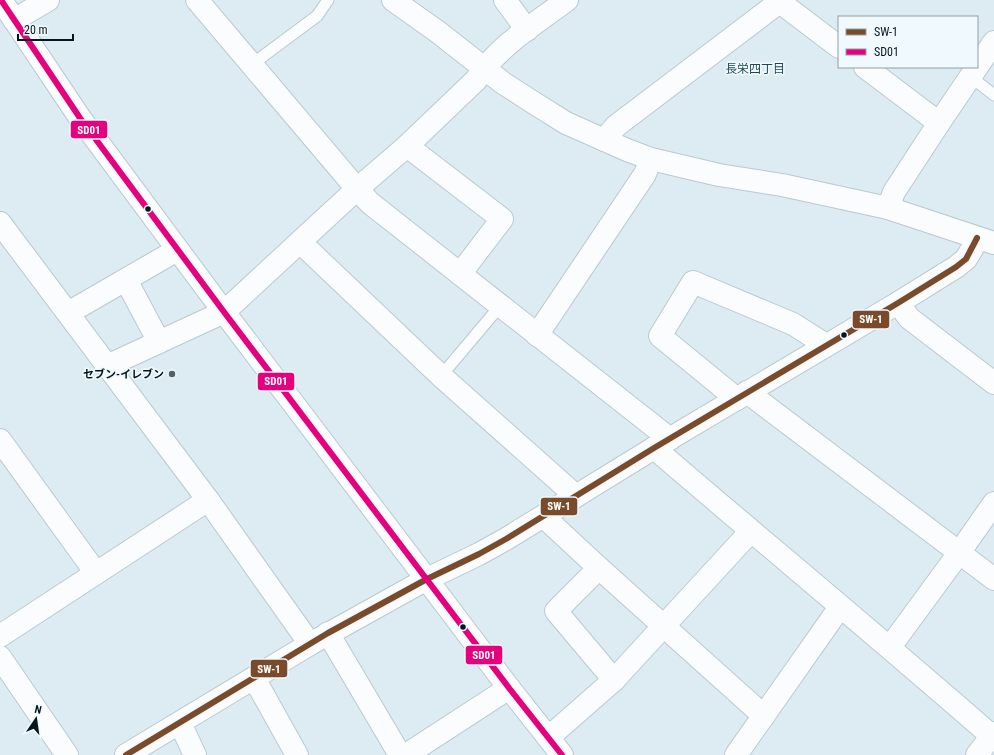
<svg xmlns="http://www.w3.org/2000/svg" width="994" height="755" font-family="'Roboto Condensed','Noto Sans JP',sans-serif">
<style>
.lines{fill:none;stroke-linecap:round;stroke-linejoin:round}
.service-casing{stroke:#b9cad0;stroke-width:13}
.minor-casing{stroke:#b9cad0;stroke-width:24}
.tertiary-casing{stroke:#b9cad0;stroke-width:24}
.service{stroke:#fafcfd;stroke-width:11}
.minor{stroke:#fafcfd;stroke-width:22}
.tertiary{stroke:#fafcfd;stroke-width:22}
.bus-1-casing{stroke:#f0f9fd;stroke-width:9}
.bus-2-casing{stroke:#f0f9fd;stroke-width:9}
.bus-1{stroke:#7a4b2a;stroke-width:6}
.bus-2{stroke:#e5007d;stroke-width:6}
.bus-dot{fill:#05171d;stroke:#f0f9fd;stroke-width:1.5}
.poi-dot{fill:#506268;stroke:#f0f9fd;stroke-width:1.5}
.labels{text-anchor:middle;stroke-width:3;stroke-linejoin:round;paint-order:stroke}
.poi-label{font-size:11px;font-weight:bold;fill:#05171d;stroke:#f0f9fd;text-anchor:end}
.neighbourhood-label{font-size:12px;fill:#1c4a5a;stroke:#f0f9fd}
.line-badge{stroke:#f0f9fd;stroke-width:1.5}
.badge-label{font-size:11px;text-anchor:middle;font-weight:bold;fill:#fff}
</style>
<rect width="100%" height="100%" fill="#dcecf2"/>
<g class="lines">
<g class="service-casing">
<g id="service">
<polyline points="251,65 317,16 328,0"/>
<polyline points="971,77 994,95"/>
<polyline points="441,376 500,306"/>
</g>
</g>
<g class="minor-casing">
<g id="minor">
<polyline points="197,0 357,189 370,203 670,439"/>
<polyline points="393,0 438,32 503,83 534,103 566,123 627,150 651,159 719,175 782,185 888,208 994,243"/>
<polyline points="505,0 527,30"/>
<polyline points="777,0 839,47"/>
<polyline points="14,20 48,0"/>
<polyline points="865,67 939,123"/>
<polyline points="604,140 616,126 782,0"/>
<polyline points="407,146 502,219 460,274"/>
<polyline points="888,208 894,192 939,123 994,42"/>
<polyline points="0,223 208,500 310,644"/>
<polyline points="300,242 441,376 576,496"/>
<polyline points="126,280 159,342"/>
<polyline points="898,303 909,318 994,383"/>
<polyline points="68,313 177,250"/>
<polyline points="537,335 645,174 651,159"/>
<path d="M107 366 224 312 357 189 407 146 476 80C498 46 535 24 567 0"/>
<polyline points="747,392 994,579"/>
<polyline points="737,399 660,336 693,282 793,324 826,345"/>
<polyline points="0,440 96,573"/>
<path d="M654 448C767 545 882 640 994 738"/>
<polyline points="544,517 599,568 764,716"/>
<polyline points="599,568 556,611 614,680"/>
<polyline points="427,579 479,554 506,539 654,448 898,303 956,267 966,259 972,249 977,238"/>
<polyline points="328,633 400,755"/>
<polyline points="0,636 208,500"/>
<polyline points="890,647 959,553 994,503"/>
<polyline points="0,657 67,755"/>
<polyline points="254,678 297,755"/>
<polyline points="180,723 195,755"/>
<polyline points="549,737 614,680 751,531"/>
<polyline points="406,755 509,688"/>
<polyline points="736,755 840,607"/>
<polyline points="977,755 994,733"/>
</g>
</g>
<g class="tertiary-casing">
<g id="tertiary">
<polyline points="1,0 80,118 224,312 509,688 562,755"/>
<polyline points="126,755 310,644 427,579"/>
</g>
</g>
<use href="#service" class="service"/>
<use href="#minor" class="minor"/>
<use href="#tertiary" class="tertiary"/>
<g class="bus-1-casing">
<polyline id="bus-1" points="126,755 328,633 427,579 479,554 506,539 654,448 898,303 956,267 966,259 977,238"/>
</g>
<g class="bus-2-casing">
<polyline id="bus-2" points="1,0 80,118 224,312 509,688 562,755"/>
</g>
<use href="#bus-1" class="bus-1"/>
<use href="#bus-2" class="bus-2"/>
</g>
<g class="bus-dot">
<circle cx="148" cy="209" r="3.5"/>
<circle cx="844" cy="335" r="3.5"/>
<circle cx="463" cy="627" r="3.5"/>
</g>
<circle class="poi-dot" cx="172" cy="374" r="4"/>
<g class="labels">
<g class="poi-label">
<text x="164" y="378">セブン-イレブン</text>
</g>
<g class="neighbourhood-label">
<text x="755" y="73">長栄四丁目</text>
</g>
</g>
<g class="line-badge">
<rect x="70" y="120" width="38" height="19" rx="4" fill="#e5007d"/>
<rect x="852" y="310" width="38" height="19" rx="4" fill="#7a4b2a"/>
<rect x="257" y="372" width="38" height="19" rx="4" fill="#e5007d"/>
<rect x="540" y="497" width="38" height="19" rx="4" fill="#7a4b2a"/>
<rect x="465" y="645" width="38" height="20" rx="4" fill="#e5007d"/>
<rect x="250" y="659" width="38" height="19" rx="4" fill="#7a4b2a"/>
</g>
<g class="badge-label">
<text x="89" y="134">SD01</text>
<text x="871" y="323">SW-1</text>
<text x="276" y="385">SD01</text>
<text x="559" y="510">SW-1</text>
<text x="484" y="659">SD01</text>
<text x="269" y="673">SW-1</text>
</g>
<rect x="838" y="16" width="140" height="52" fill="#f0f9fd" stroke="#929fa3"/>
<rect x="846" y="29" width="20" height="6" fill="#7a4b2a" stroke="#929fa3"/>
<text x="874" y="36" font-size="12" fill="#05171d">SW-1</text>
<rect x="846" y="49" width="20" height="6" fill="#e5007d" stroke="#929fa3"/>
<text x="874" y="56" font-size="12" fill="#05171d">SD01</text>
<g transform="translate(36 719) rotate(13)" stroke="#f0f9fd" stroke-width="3" paint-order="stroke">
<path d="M0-3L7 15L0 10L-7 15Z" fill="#05171d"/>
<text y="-6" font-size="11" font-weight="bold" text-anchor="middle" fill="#05171d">N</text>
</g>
<path d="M18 34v6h55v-6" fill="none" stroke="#05171d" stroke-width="2"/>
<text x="24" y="34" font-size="12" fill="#05171d" stroke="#f0f9fd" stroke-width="3" paint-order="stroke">20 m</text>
</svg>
